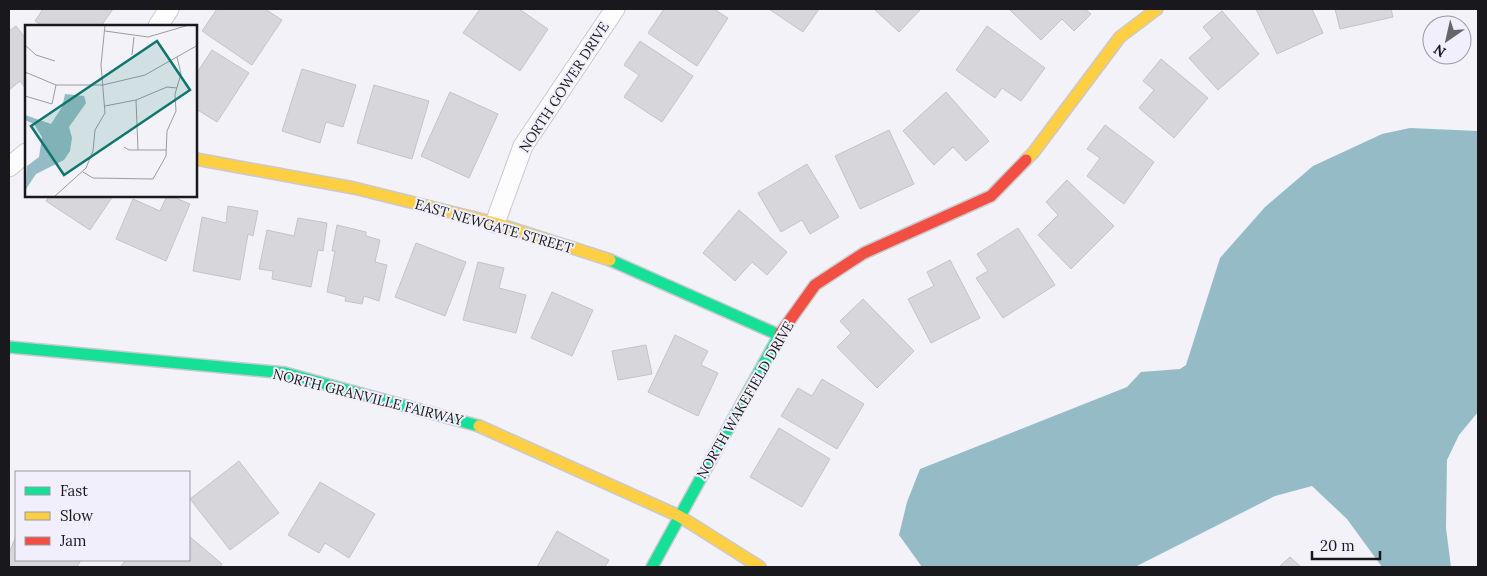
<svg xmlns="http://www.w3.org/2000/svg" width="1487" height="576" font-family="Lora,serif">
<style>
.water{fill:#95bcc6}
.building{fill:#d7d7db;stroke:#c4c4c8}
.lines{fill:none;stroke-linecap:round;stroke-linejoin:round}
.street-casing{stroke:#c9c9ce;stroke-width:21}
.fast-casing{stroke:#c9c9ce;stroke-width:14}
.slow-casing{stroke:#c9c9ce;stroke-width:14}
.jam-casing{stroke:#c9c9ce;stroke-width:14}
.street{stroke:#fdfdfe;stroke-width:19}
.fast{stroke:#16e098;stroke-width:11}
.slow{stroke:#ffcf43;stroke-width:11}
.jam{stroke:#f24e42;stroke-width:11}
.labels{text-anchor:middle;stroke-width:4;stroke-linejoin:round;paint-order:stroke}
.street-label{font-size:14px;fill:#19191d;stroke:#f0effb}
.inset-road{fill:none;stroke:#9b9ba0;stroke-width:1}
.view{fill:#0f766e;fill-opacity:0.15;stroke:#0f766e;stroke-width:2.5}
.inset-edge{fill:none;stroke:#19191d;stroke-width:2.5}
</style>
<rect width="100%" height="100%" fill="#f2f2f8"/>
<polygon class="water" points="1410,128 1478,131 1478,412 1459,435 1447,460 1446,528 1451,567 1382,567 1347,519 1312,486 1275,496 1135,567 922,567 899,535 907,502 920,469 1127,387 1141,372 1180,369 1186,365 1220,258 1265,207 1313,166 1382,134"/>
<g class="building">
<polygon points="43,9 113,9 101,26 43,26 35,21"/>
<polygon points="217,9 265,9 282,20 252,65 202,31"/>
<polygon points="480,9 519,9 548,29 520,71 463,33"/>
<polygon points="664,9 714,9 728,18 697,66 648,33"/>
<polygon points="769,9 819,9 803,32"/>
<polygon points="874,9 921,9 899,32"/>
<polygon points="1009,9 1085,9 1091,14 1074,31 1062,19 1041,40"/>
<polygon points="1256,9 1312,9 1323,33 1277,54"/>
<polygon points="1335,9 1391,9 1393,17 1340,29"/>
<polygon points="1222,11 1259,54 1218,90 1189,58 1212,38 1203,27"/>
<polygon points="16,26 26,39 26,89 20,81 9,90 9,31"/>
<polygon points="987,26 1045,68 1021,101 1002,88 995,98 956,70"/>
<polygon points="640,41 693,76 662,122 624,97 639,75 624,65"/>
<polygon points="212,50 249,73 217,122 196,109 196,74"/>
<polygon points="1161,59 1208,98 1174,138 1139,108 1154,90 1143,81"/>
<polygon points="302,69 356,85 343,127 326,122 320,143 282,131"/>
<polygon points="374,85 429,101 412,159 357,143"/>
<polygon points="450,92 498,114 469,178 421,156"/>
<polygon points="946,92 989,141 966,161 953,147 934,165 903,131"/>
<polygon points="1105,125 1154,162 1124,204 1087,176 1100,158 1087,149"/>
<polygon points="889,130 914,184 860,209 835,156"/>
<polygon points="807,164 839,217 810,234 802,220 781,232 758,193"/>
<polygon points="1067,180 1114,226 1071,269 1038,235 1058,215 1046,202"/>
<polygon points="49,196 113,196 90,230 46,201"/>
<polygon points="167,196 171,196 190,204 166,261 116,239 133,199 160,211"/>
<polygon points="228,206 258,211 253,236 248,234 240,280 193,271 202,217 226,223"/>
<polygon points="739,210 787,252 767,275 752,262 735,281 703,253"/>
<polygon points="298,218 327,223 323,251 318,250 311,287 272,279 273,271 259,269 267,230 294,236"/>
<polygon points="337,225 366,232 366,236 380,240 375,262 387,265 379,301 364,296 362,304 345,301 346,297 327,292 335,251 332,251"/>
<polygon points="1018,228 1055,285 1003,318 976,278 988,271 977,254"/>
<polygon points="416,243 466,262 445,316 395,297"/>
<polygon points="950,260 980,318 931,343 908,299 934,286 927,272"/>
<polygon points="478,262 504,268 499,288 526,295 516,333 463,320"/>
<polygon points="552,292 593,310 572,356 531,338"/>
<polygon points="863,299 914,351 877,388 837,347 851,333 840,321"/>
<polygon points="675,335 708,351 701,365 718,373 698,416 648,392"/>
<polygon points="646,345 652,374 618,380 612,351"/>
<polygon points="822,379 864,404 837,449 781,416 798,388 812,396"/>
<polygon points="779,428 830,459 802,507 750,477"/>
<polygon points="239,461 279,513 230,550 190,499"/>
<polygon points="320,482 375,514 349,558 325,543 319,553 288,535"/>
<polygon points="557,531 609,560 605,567 537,567"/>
<polygon points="16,536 16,560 81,560 77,567 9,567 9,553"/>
<polygon points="189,536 222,564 220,567 120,567 126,560 189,560"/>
<polygon points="1290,557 1301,567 1279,567"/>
</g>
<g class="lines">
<g class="street-casing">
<g id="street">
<polyline points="158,26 169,9"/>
<polyline points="9,167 26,153"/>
<polyline points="495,223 523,146 615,9"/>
</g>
</g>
<g class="fast-casing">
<g id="fast">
<polyline points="610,260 779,335"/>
<polyline points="9,347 285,373 479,426"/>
<polyline points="652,567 780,334"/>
</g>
</g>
<g class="slow-casing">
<g id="slow">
<polyline points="196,159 354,188 495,223 610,260"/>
<polyline points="1026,160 1033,153 1120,37 1157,9"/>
<polyline points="479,426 679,516 760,567"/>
</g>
</g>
<g class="jam-casing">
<polyline id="jam" points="780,334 815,285 864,253 991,196 1026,160"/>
</g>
<use href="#street" class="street"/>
<use href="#fast" class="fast"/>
<use href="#slow" class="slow"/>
<use href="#jam" class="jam"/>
</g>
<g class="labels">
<g class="street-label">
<text transform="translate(564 87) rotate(-57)" y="5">NORTH GOWER DRIVE</text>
<text transform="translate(494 226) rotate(16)" y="5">EAST NEWGATE STREET</text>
<text transform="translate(368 397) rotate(14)" y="5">NORTH GRANVILLE FAIRWAY</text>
<text transform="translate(745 400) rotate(-60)" y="5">NORTH WAKEFIELD DRIVE</text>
</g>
</g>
<g transform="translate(25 25)">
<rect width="172" height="172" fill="#f2f2f8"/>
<path d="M40 69 59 71 61 78 44 102 47 113 45 126 39 135 11 149 1 164 2 141 14 132 17 112 9 99 0 95V90L26 99 37 82Z" fill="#95bcc6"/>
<path class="inset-road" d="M80 6 123 12 164 0M0 20 11 30 30 36M107 30 109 12M0 47 31 60H78L120 50 173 20M0 71 27 79 31 60M111 75 113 125M80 81 111 75 142 62 152 63M99 122 104 125H141M58 147 68 153 128 154 141 131 142 106 151 86 150 69 156 49 152 32M29 172 61 143 68 126 70 105 80 88 76 40 80 0"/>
<path class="view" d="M132 16 165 65 39 150 6 101Z"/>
<rect width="172" height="172" class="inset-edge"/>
</g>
<rect width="1487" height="576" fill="none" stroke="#19191d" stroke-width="20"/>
<rect x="15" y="471" width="175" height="90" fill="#f0effb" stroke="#9a99a2"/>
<rect x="25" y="487" width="25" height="8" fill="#16e098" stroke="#9a99a2"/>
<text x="60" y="496" font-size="15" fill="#19191d">Fast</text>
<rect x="25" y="512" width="25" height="8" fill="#ffcf43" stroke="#9a99a2"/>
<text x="60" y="521" font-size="15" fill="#19191d">Slow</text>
<rect x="25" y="537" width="25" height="8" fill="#f24e42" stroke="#9a99a2"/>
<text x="60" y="546" font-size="15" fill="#19191d">Jam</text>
<g transform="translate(1447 40) rotate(214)"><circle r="24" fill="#f0effb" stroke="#9a99a2"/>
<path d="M0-4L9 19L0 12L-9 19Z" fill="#65656a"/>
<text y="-8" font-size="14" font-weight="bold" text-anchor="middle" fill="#19191d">N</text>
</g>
<path d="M1312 551v8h68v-8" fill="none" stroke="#19191d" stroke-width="2.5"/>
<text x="1320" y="551" font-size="15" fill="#19191d" stroke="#f0effb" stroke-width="4" paint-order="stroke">20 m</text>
</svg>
